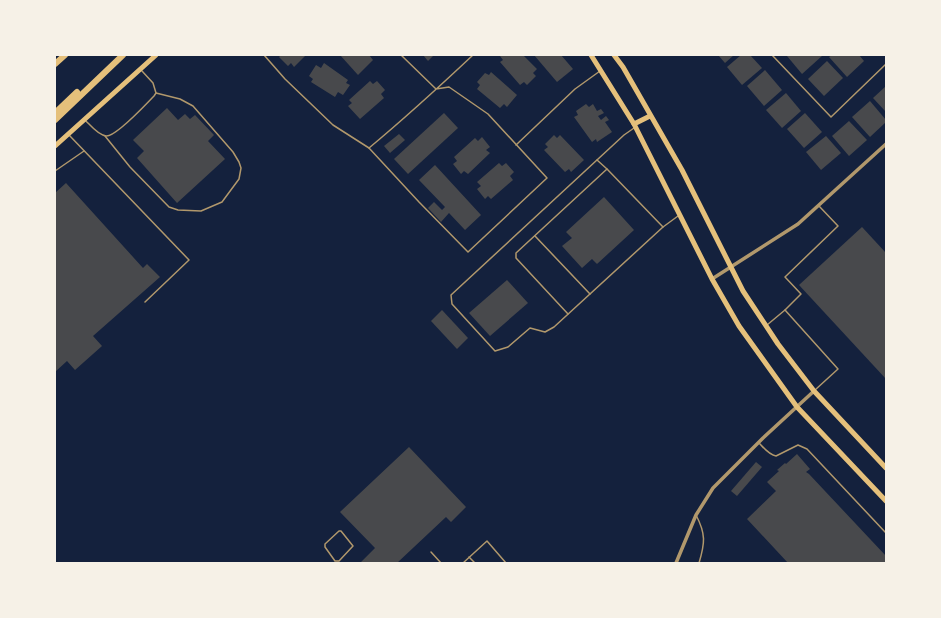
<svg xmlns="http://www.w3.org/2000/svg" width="941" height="618" font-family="Karla,sans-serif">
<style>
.building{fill:#48494c}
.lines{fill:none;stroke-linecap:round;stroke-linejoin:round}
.service{stroke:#b1986c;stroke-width:1.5}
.minor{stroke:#b1986c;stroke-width:3.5}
.secondary{stroke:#e5c07b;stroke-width:5}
.motorway{stroke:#e5c07b;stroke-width:6}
</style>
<rect width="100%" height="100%" fill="#14213d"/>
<g class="building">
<polygon points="281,55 306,55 294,67 291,63 288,66 279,57"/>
<polygon points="340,55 369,55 373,60 358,75"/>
<polygon points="423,55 434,55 428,61"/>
<polygon points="501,55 523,55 537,69 533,73 536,76 527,85 524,82 520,85 500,62 503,60 500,56"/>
<polygon points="534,55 561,55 573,69 557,82"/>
<polygon points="718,55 734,55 725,63"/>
<polygon points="741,55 750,55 762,68 742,85 727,67"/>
<polygon points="788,55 821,55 822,56 802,74 787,56"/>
<polygon points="832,55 859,55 864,61 847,77 829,57"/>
<polygon points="827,61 843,78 824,96 808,79"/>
<polygon points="324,63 348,80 346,83 350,85 343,95 338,92 335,97 311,82 313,79 309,76 316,65 321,68"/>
<polygon points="765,70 782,90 764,106 747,86"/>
<polygon points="491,72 517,95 507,107 504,104 500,108 477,89 480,85 477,82 485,73 489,75"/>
<polygon points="370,81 373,84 377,81 385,90 381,94 384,98 360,119 348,106 352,103 349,100"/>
<polygon points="886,86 886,112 873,98"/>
<polygon points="786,93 801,111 782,128 766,110"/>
<polygon points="870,101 886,120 886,122 870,137 852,117"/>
<polygon points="586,104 589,107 593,104 597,111 601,109 604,113 598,116 601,120 606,116 609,120 605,122 612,132 597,142 596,139 592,142 574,117 578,115 576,111"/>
<polygon points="167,108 178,120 185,114 190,119 195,115 214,135 208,141 225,159 177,203 137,158 144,151 133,140"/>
<polygon points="444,113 458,128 408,174 394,159"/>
<polygon points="805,113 822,132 804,148 787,129"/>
<polygon points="849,121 867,140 849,156 832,136"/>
<polygon points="399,134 405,140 390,153 384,146"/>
<polygon points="554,135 557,138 560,135 584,160 571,172 569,169 565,172 544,150 548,147 545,144"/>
<polygon points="826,136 841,153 821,170 806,152"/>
<polygon points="482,137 490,147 486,150 490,153 468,174 464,171 461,174 453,164 457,161 454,157 475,138 478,141"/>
<polygon points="499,163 502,166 506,163 514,172 510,176 513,180 491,199 488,196 485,199 477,189 481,186 477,182"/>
<polygon points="435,165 481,215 465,230 449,213 441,222 428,208 434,202 442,210 445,207 419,180"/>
<polygon points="66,183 143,268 147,264 160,277 93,336 102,346 75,370 67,361 55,372 55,193"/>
<polygon points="604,197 634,230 597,264 592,259 582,268 562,246 572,238 566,232"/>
<polygon points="862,227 886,253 886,379 799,285"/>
<polygon points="507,280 528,303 490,336 469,313"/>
<polygon points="442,310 468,338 457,349 431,321"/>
<polygon points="409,447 466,507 451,522 446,517 397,563 360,563 375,548 340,512"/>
<polygon points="797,454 810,469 806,472 809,474 886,556 886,563 788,563 747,519 776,491 767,482 779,471 777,470 785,463 786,464"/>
<polygon points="756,462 762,467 737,496 731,491"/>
</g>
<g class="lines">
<g class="service">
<polyline points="264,55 285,79 333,125 369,148"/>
<path d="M401 55 436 89 449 87 488 114 547 178 468 252 419 202 369 148C405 118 439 87 473 55"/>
<polyline points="772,55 831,117 886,64"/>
<path d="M86 121C91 126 98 135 106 136 116 137 146 104 154 96L156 93 153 83 142 71"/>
<polyline points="634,128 624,135 451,295 452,304 495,351 508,347 530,328 545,332 554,327 663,227 678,216"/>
<polyline points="69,135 189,260 145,302"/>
<polyline points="105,136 130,167 169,207 178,210 201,211 222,202 239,179 241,168 239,162 233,152 193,106 180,99 156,93"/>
<polyline points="516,145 575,89 600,71"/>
<polyline points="597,160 607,169"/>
<polyline points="55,171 84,151"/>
<polyline points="535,236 590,294"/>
<polyline points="785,310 801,294 785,277 838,226 819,206"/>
<polyline points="568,314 516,258 516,253 607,169 663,227"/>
<polyline points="767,325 785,310 838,369 815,390"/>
<path d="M759 443C764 448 769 455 776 456L798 445 807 449 886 533"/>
<path d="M696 515C706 534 705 543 699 563"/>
<polygon points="339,531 341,531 353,546 339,561 335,561 325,547 325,544"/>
<polyline points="431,552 441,563"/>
<polyline points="469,557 475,563"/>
<polyline points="463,563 487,541 506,563"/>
</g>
<g class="minor">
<polyline points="712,279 798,224 886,144"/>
<polyline points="676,563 696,515 713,488 763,438 814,391"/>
</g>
<g class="secondary">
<polyline points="591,55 634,124 712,279 739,326 797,407 886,501"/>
<polyline points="614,55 623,67 682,170 743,291 778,344 814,391 886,468"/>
<polyline points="634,124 650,116"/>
<polyline points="55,146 156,55"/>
</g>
<g class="motorway">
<polyline points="55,64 65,55"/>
<polyline points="55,113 77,92"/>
<polyline points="55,120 123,55"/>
</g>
</g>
<rect width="941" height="618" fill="none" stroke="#f6f1e7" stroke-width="112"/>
</svg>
